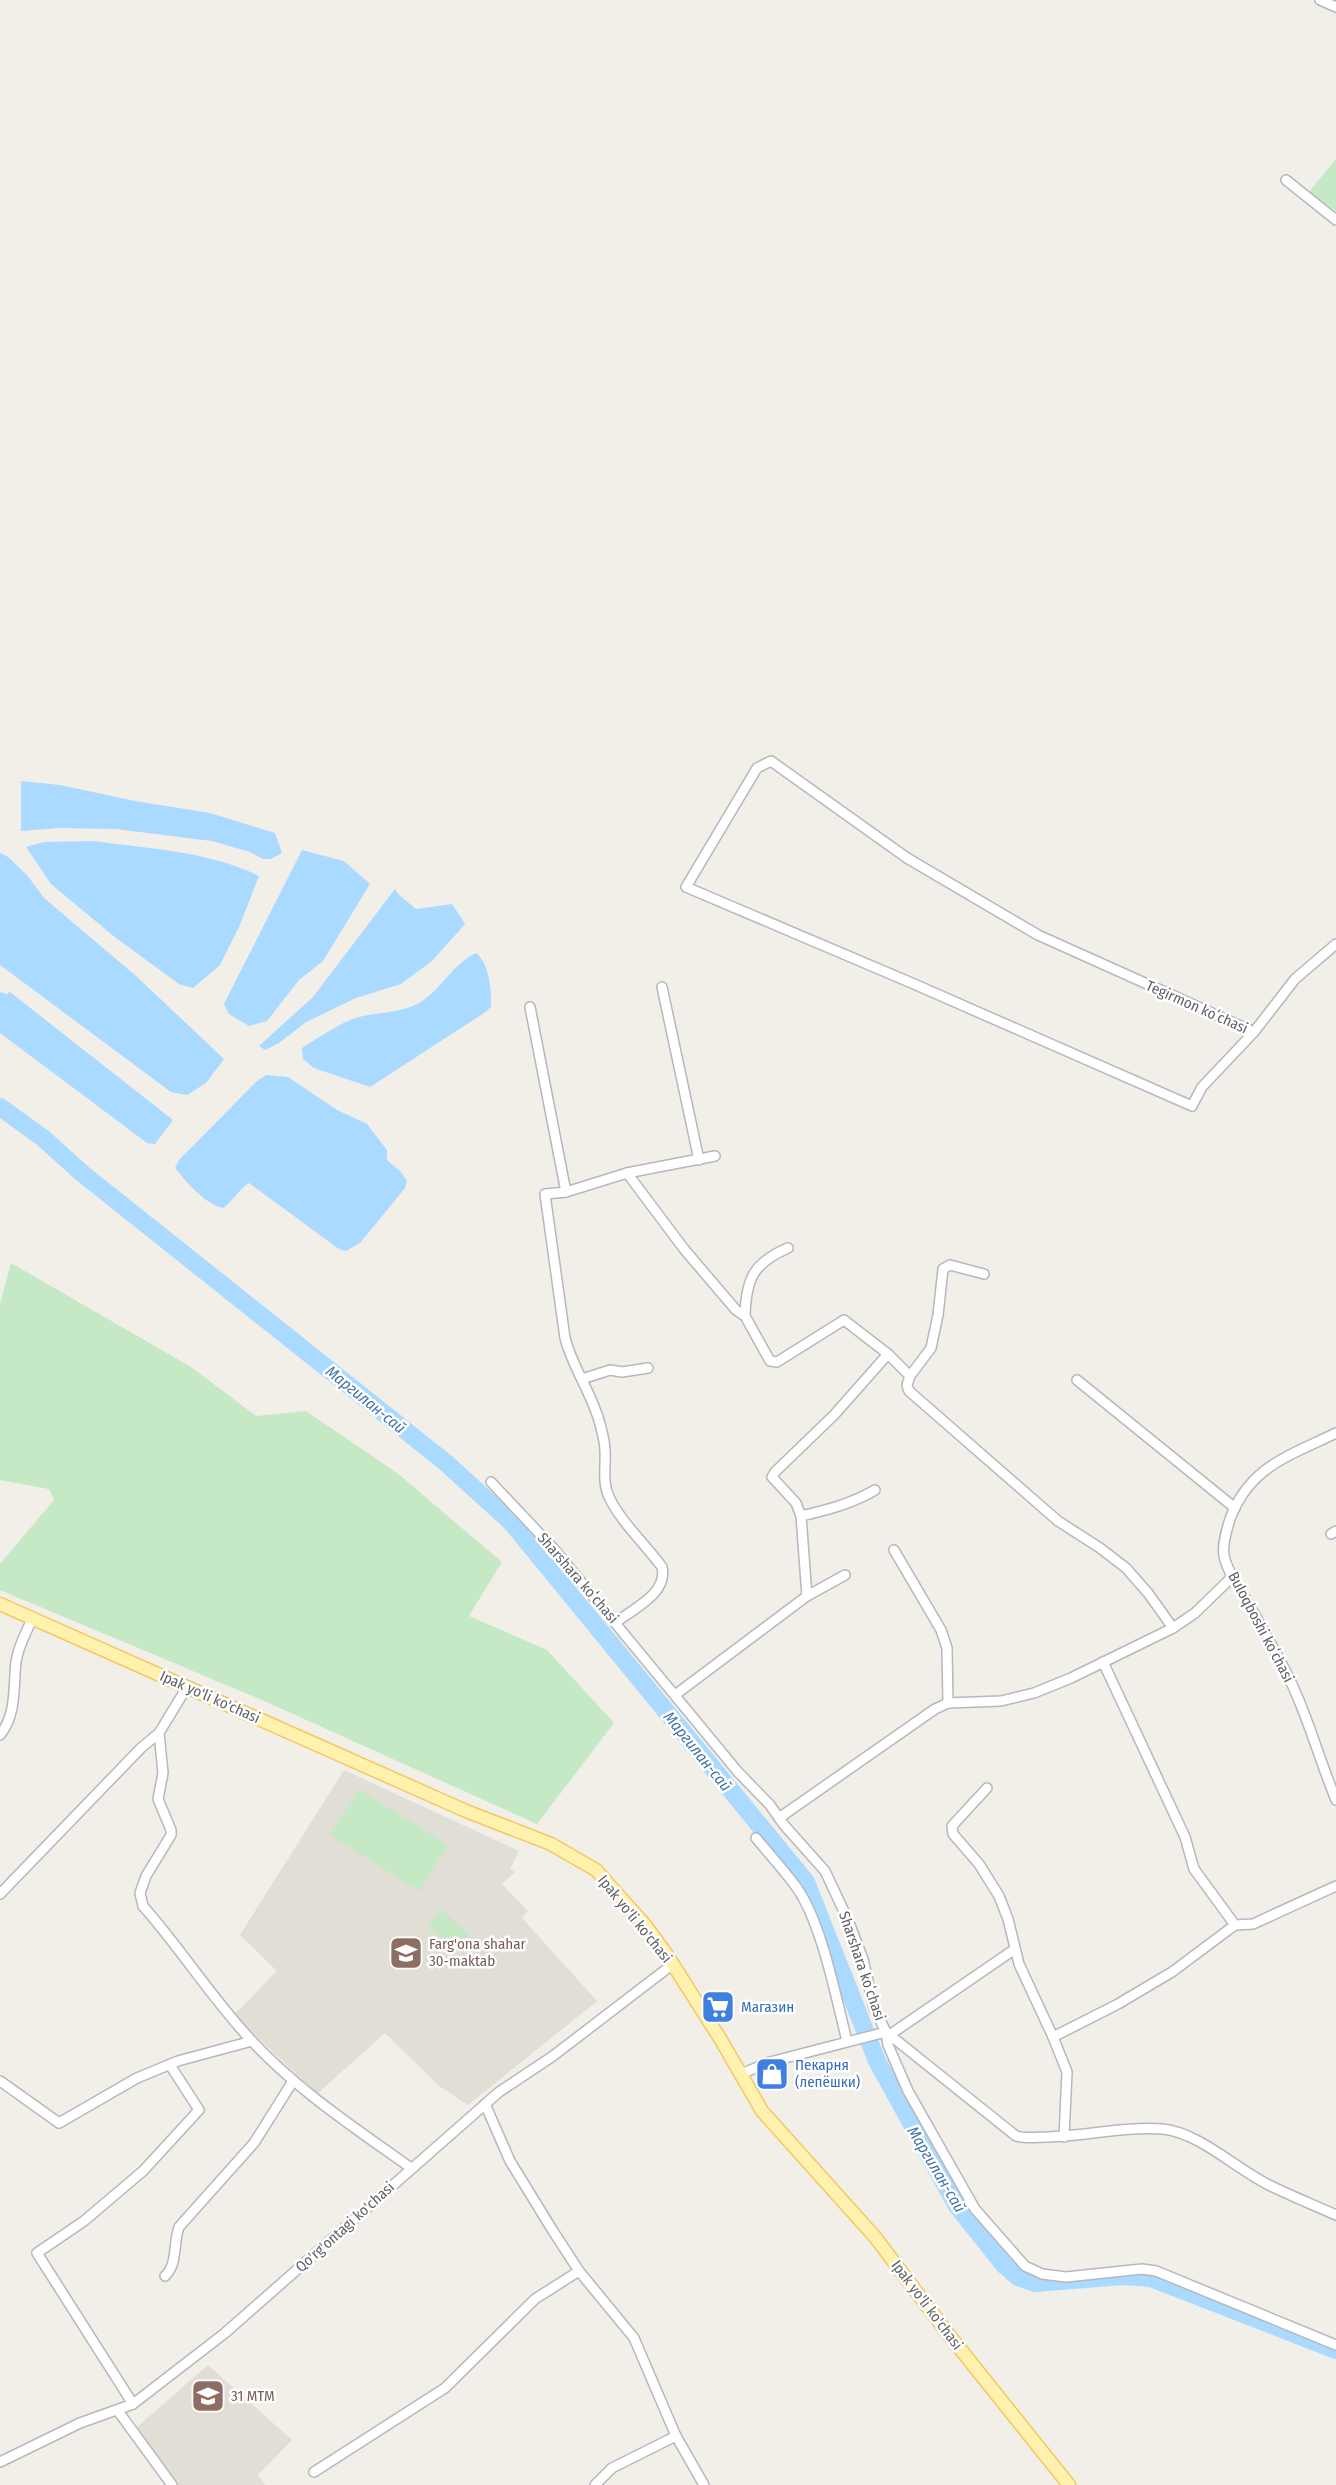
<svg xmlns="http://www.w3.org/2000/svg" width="1336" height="2485" font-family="'Fira Sans Condensed',sans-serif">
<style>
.education{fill:#e1ded6}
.green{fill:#c5e8c5}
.water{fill:#aadaff}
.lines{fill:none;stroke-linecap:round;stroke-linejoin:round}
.river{stroke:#aadaff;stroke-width:18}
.minor-casing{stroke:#b5b8bc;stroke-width:12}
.major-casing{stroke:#f2c960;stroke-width:15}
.minor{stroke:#fff;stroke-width:9}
.major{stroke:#fff2af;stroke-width:12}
.labels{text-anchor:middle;stroke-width:5;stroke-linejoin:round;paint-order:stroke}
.street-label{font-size:15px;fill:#5f6368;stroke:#fff}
.education-label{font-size:15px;fill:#785e54;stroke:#fff;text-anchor:start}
.shop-label{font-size:15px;fill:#366cbe;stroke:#fff;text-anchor:start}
.water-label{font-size:16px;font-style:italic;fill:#4174aa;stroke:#fff}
</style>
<rect width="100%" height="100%" fill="#f1efe8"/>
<g class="education">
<polygon points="344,1770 519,1851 510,1869 515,1872 502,1884 528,1911 522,1918 597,2001 468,2105 439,2086 385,2033 317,2094 234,2015 277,1971 240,1935"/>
<polygon points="208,2365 292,2440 258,2475 265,2485 177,2485 137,2427"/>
</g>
<g class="green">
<polygon points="1336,159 1336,211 1309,192"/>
<polygon points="11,1263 191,1367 256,1416 306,1411 397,1473 502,1562 469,1616 547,1650 614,1723 537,1824 262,1700 0,1590 0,1564 54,1500 49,1489 0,1480 0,1304"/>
<polygon points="359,1789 448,1845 419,1891 330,1835"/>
<polygon points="442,1910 469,1935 454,1951 427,1926"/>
</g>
<g class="water">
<polygon points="21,781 60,785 135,801 210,813 275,833 282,853 271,859 263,859 250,852 212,841 116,829 59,828 21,831"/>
<path d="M94 841C150 849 208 851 259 876L239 927 220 965 193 988 179 984 116 938 51 884 26 847 44 842Z"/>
<polygon points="302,850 344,861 370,884 323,961 299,980 267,1021 249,1026 229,1014 224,1004"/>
<polygon points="0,853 8,857 27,875 44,898 136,976 224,1059 206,1083 187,1095 171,1092 0,965"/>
<polygon points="395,889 399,895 416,909 452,904 465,924 432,961 401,984 356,998 306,1022 279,1043 265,1050 259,1046 313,997"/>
<path d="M476 953C489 963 492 990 491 1007L484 1013 370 1087 314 1068 303 1059 302 1048C320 1037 339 1023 359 1017 379 1012 403 1013 421 1002 442 988 452 965 476 953Z"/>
<polygon points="0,992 7,994 10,992 173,1120 155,1144 147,1143 0,1033"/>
<path d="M266 1075 288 1077 337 1110 367 1124 387 1150V1160L401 1172 407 1181 405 1188 360 1243 346 1251 339 1249 249 1183C239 1189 233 1201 223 1208 205 1204 186 1182 175 1168L179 1160 257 1081Z"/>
</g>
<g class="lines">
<polyline class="river" points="0,1107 43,1138 83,1174 445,1462 511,1522 806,1882 877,2061 957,2206 1004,2265 1018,2277 1035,2283 1124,2276 1151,2278 1336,2350"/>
<g class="minor-casing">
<g id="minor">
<polyline points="1320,0 1336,7"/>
<polyline points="1286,180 1336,220"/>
<polyline points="662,987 699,1160"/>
<polyline points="530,1007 566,1192"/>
<polyline points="1254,1032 1038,935 907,858 771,761 757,768 686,887 914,984 1192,1106 1202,1087 1254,1032 1295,979 1336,944"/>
<polyline points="627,1173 684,1249 736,1310 745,1316 770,1361 777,1362 844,1320 888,1354 910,1376 907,1385 909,1391 1058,1521 1100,1548 1126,1568 1148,1593 1173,1628"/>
<path d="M745 1316C746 1279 753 1263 788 1248"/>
<polyline points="910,1376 931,1348 938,1315 943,1269 950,1265 984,1274"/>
<polyline points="582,1379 610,1370 622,1372 648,1368"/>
<polyline points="1077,1380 1235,1508"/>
<path d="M1336 1433C1289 1456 1250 1466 1230 1519 1227 1529 1222 1544 1224 1555 1226 1569 1237 1584 1244 1596 1258 1620 1271 1644 1284 1668 1306 1710 1318 1756 1336 1800"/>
<path d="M491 1482 554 1549 738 1772 770 1805 784 1825 825 1871 848 1920 863 1959 874 2008 886 2032 1016 2136C1027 2139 1038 2137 1048 2137 1086 2136 1125 2126 1163 2129 1200 2133 1236 2169 1269 2185 1291 2196 1314 2205 1336 2215"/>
<path d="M801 1516C827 1510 851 1504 875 1490"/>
<polyline points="1331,1534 1336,1531"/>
<polyline points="894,1550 941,1630 947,1648 948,1703"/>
<polyline points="807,1596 801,1516 796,1503 772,1477 775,1472 834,1415 888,1354"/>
<path d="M616 1622C635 1608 668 1593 662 1567 645 1544 621 1522 609 1497 602 1482 606 1466 605 1451 605 1442 602 1432 600 1424 592 1393 573 1369 565 1338L545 1194 566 1192 627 1173 715 1156"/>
<polyline points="1103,1662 1185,1837 1194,1869 1235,1925"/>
<polyline points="675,1695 807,1596 845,1575"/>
<path d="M159 1733 163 1773 158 1799 171 1830V1835L146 1876 140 1893 143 1906C181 1949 211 1997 250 2039 297 2090 355 2128 411 2168"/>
<path d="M0 1735C17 1714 13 1687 16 1662 18 1646 27 1631 33 1617"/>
<polyline points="987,1788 952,1826 953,1834 979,1864 999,1896 1008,1919 1019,1964 1053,2037 1067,2072 1064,2137"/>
<polyline points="779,1818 935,1709 948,1703 1001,1701 1034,1693 1071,1678 1173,1628 1195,1613 1233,1576"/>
<path d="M756 1838C769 1854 784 1870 797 1888 822 1924 836 1998 847 2041"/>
<polyline points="0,1894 141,1748 159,1733 187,1687"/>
<polyline points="886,2032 888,2045 908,2091 975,2209 1025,2266 1042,2274 1066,2277 1142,2269 1156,2271 1336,2345"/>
<polyline points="891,2034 1015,1949"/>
<polyline points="1053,2037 1118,2004 1172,1972 1235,1925 1253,1924 1336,1886"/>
<polyline points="741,2074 770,2062 886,2032"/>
<polyline points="0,2081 59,2123 137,2078 178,2061 252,2041"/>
<polyline points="485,2104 510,2161 553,2231 579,2271 634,2338 676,2436 704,2485"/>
<path d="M165 2276C178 2264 173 2243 179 2227L254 2143 293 2081"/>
<polyline points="133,2404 37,2253 84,2221 143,2171 199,2110 170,2065"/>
<polyline points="118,2411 172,2485"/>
<polyline points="0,2462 80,2423 133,2404 225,2333 499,2092 553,2056 673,1964"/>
<polyline points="314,2472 445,2388 535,2299 579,2271"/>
<polyline points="595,2485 612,2468 676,2436"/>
</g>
</g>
<g class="major-casing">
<polyline id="major" points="0,1604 466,1811 551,1844 596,1870 645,1925 665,1952 721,2040 762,2111 875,2237 949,2335 1069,2485"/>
</g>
<use href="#minor" class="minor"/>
<use href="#major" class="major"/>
</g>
<defs>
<g id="school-square" transform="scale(1.725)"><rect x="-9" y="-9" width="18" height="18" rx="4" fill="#8d6e63" stroke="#fff"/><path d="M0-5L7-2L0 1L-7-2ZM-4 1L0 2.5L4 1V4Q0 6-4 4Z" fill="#fff"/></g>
<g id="supermarket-square" transform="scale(1.725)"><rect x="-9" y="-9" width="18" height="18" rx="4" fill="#3f7fe0" stroke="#fff"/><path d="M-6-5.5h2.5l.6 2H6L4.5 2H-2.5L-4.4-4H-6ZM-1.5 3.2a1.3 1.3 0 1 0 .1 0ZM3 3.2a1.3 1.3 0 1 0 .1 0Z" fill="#fff"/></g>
<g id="shop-square" transform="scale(1.725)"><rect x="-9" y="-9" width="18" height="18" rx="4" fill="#3f7fe0" stroke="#fff"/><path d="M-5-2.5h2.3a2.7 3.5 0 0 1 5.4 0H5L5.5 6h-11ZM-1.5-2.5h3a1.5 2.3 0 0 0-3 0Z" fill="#fff"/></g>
</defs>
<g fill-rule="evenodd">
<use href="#school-square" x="406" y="1953"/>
<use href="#supermarket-square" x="718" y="2007"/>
<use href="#shop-square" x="772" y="2074"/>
<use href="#school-square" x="208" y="2396"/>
</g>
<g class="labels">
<g class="street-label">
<text transform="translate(1197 1007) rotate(24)" y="5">Tegirmon koʻchasi</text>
<text transform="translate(578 1578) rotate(49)" y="5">Sharshara koʻchasi</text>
<text transform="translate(1261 1627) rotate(62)" y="5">Buloqboshi koʻchasi</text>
<text transform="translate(210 1697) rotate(24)" y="5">Ipak yo'li ko'chasi</text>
<text transform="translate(635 1919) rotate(51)" y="5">Ipak yo'li ko'chasi</text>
<text transform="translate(862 1966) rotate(71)" y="5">Sharshara koʻchasi</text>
<text transform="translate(345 2227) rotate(-42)" y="5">Qo'rg'ontagi ko'chasi</text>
<text transform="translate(927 2305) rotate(53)" y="5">Ipak yo'li ko'chasi</text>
</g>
<g class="education-label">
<text x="429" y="1949">Farg'ona shahar<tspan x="429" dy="17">30-maktab</tspan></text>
<text x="231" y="2401">31 MTM</text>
</g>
<g class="shop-label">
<text x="741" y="2012">Магазин</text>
<text x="795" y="2070">Пекарня<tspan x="795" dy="17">(лепёшки)</tspan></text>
</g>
<g class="water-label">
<text transform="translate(366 1399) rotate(39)" y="6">Маргилан-сай</text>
<text transform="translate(698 1751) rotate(51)" y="6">Маргилан-сай</text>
<text transform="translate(937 2169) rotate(59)" y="6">Маргилан-сай</text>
</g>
</g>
</svg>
